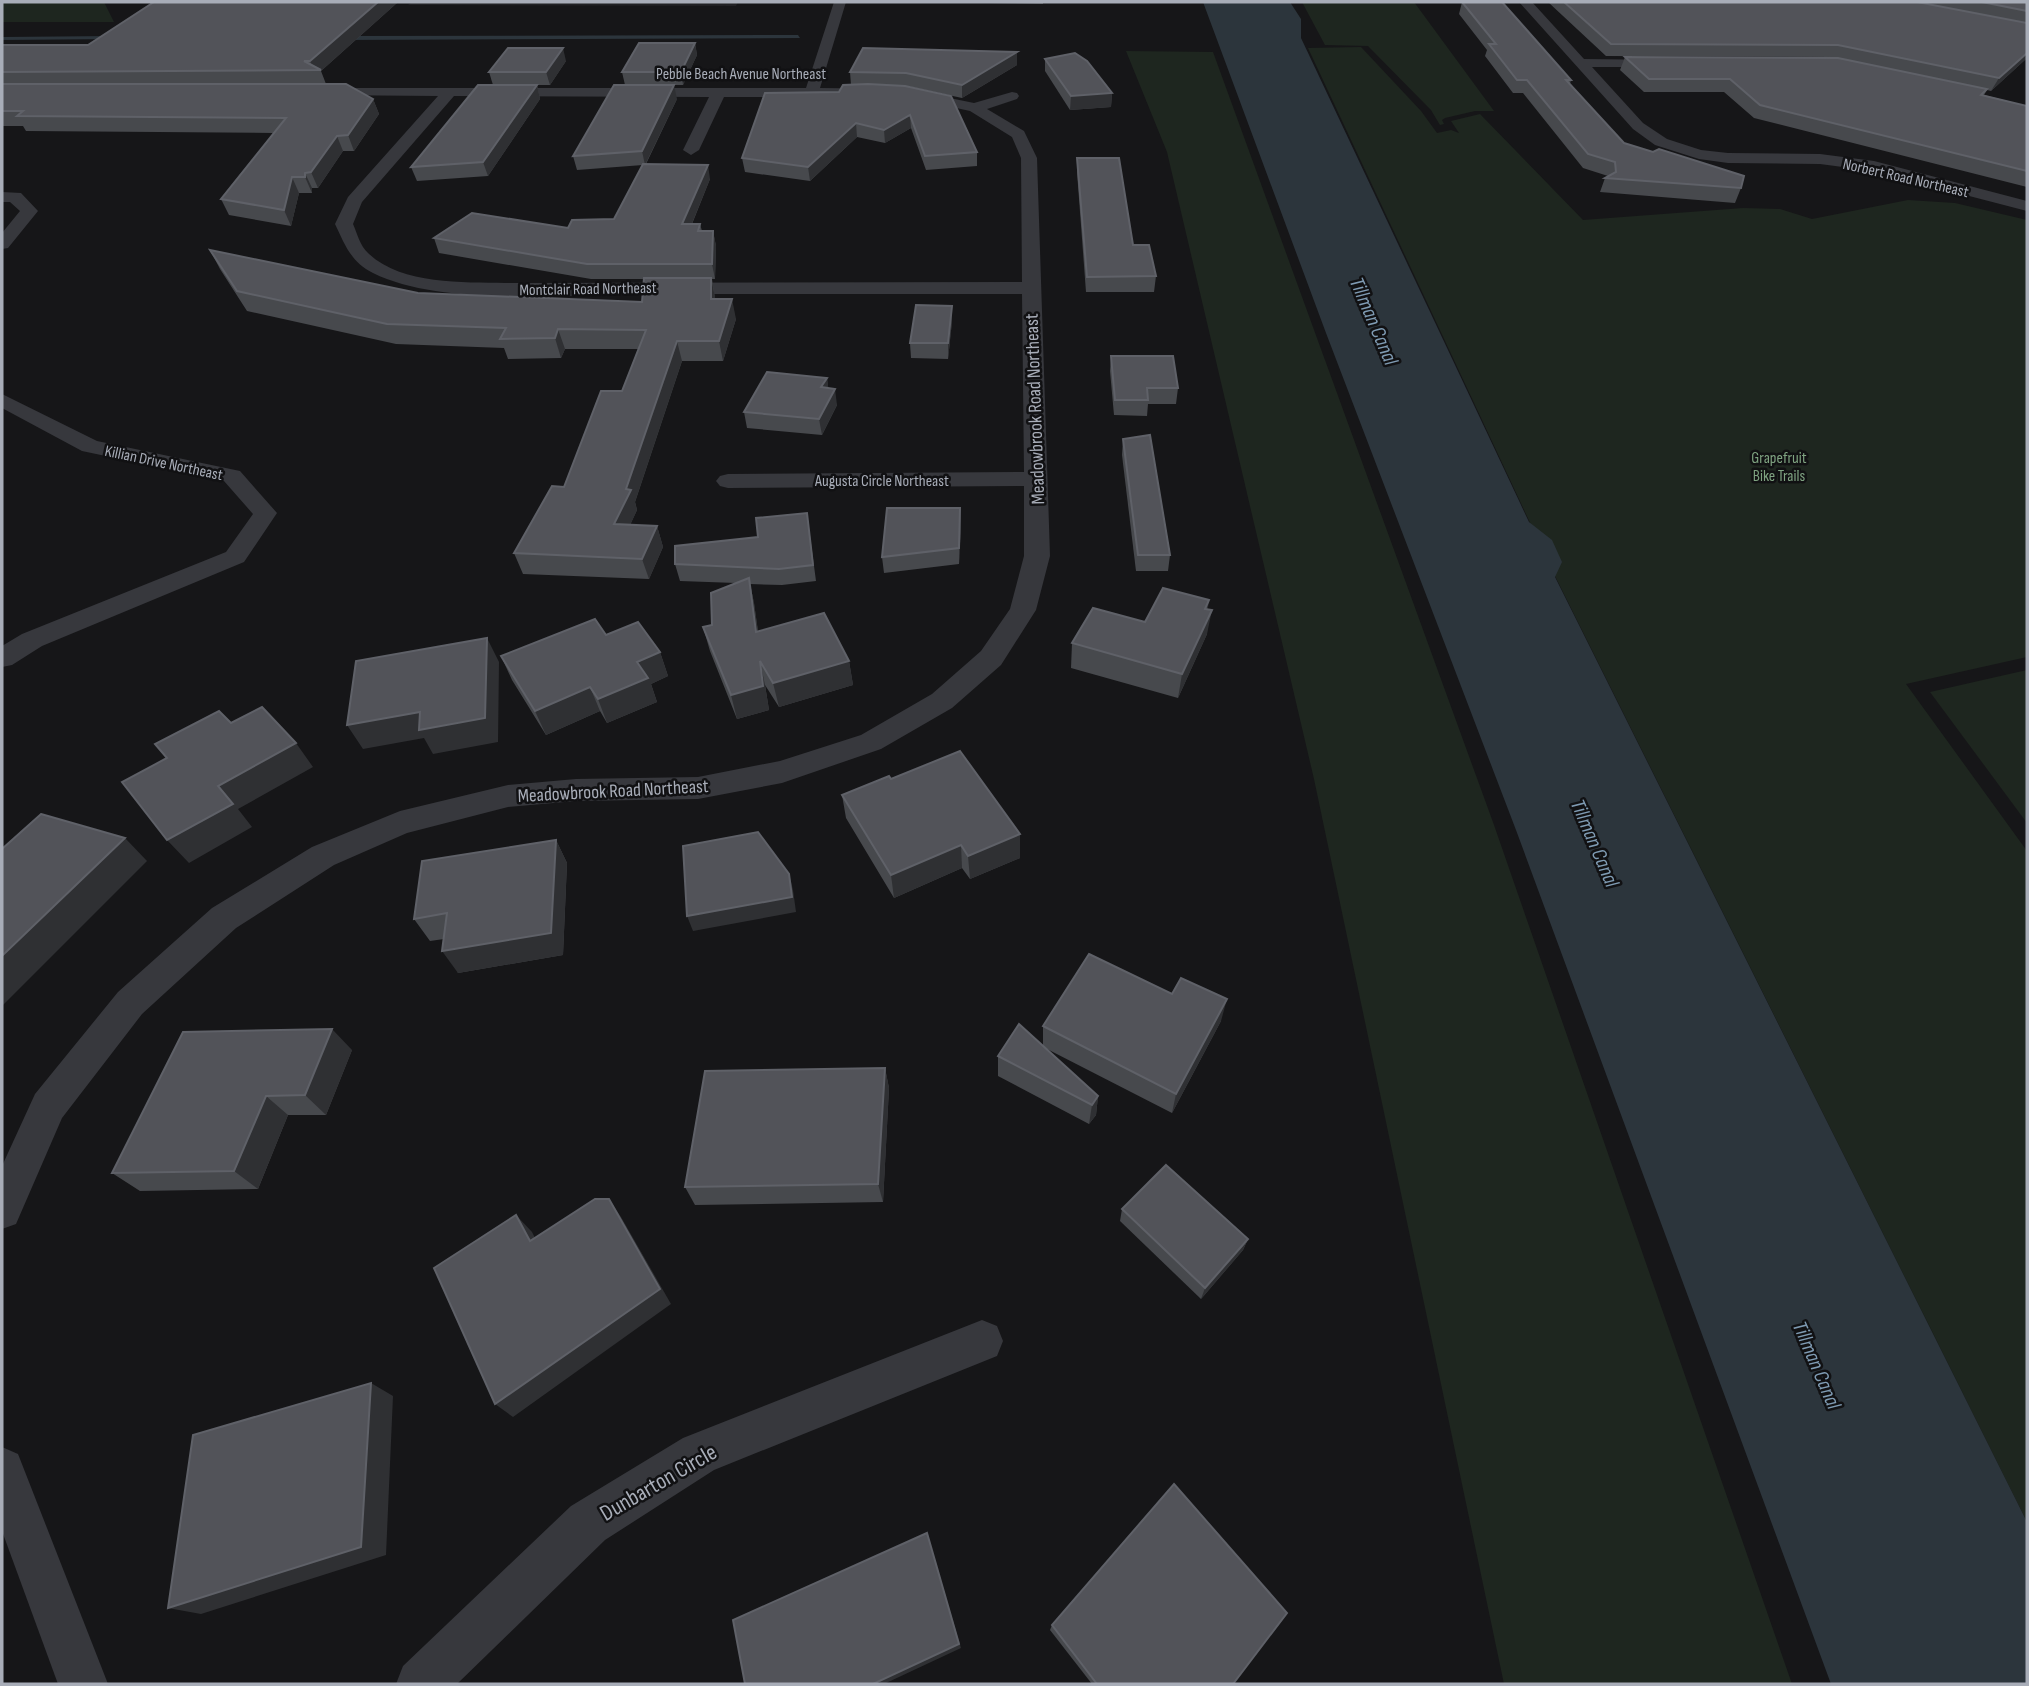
<svg xmlns="http://www.w3.org/2000/svg" width="2029" height="1686" font-family="'Sofia Sans Condensed',sans-serif">
<style>
.built{fill:#222225}
.green{fill:#1e261f}
.water{fill:#2c353c}
.lines{fill:none;stroke-linecap:round;stroke-linejoin:round}
.stream{fill:#2c353c;fill-rule:evenodd}
.street{fill:#37383d;fill-rule:evenodd}
.wall{fill:#47494d}
.shaded-wall{fill:#2f3033}
.building{fill:#525359;stroke:#5f6168;stroke-width:2}
.labels{text-anchor:middle;stroke-width:5;stroke-linejoin:round;paint-order:stroke}
.far-street-label{font-size:16px;fill:#a8adb8;stroke:#111113}
.far-park-label{font-size:16px;fill:#7fa381;stroke:#111113}
.street-label{font-size:19px;fill:#a8adb8;stroke:#111113}
.water-label{font-size:21px;font-style:italic;fill:#7f9bb3;stroke:#111113}
.near-street-label{font-size:23px;fill:#a8adb8;stroke:#111113}
</style>
<rect width="100%" height="100%" fill="#161618"/>
<polygon class="built" points="412,2 738,2 736,6 408,5"/>
<g class="green">
<polygon points="2,2 104,2 114,22 2,22"/>
<polygon points="1302,2 1414,2 1494,111 1475,111 1445,118 1442,120 1444,124 1440,125 1431,110 1368,46 1325,45"/>
<polygon points="1361,47 1421,111 1437,133 1451,130 1459,133 1451,121 1480,114 1583,220 1743,208 1780,209 1812,219 1908,200 1955,203 2027,220 2027,657 1906,684 2027,851 2027,1522 1555,576 1308,48"/>
<polygon points="1126,51 1213,52 1494,825 1792,1684 1504,1684 1314,779 1167,152"/>
<polygon points="2027,670 2027,823 1930,692"/>
</g>
<polygon class="water" points="1203,2 1290,2 1301,19 1301,38 1529,522 1552,540 1562,562 1555,577 2027,1522 2027,1684 1831,1684 1516,830 1326,333"/>
<g class="lines">
<g class="stream">
<polygon points="798,35 800,38 342,40 339,38 342,36"/>
<polygon points="113,36 115,39 2,40 2,37"/>
</g>
<g class="street">
<path d="M834 2H846L820 88 906 89 974 103 1012 92 1017 93 1019 96 1017 99 987 109 1024 131 1037 158 1050 556 1036 610 1001 665 952 708 881 749 782 783 698 799 576 801 508 807 407 833 334 865 236 928 142 1014 62 1118 16 1224 2 1229V1166L35 1094 118 992 212 908 312 847 400 811 508 785 576 779 698 777 780 761 861 735 932 694 981 651 1010 609 1024 556V486L728 488 720 486 716 481 720 476 728 474 1024 472 1022 294C893 294 764 294 635 294 560 295 439 306 373 273 351 262 345 245 335 224L348 197 438 96 318 95 311 91 313 88H806ZM454 96 709 97 683 150 691 155 699 150 724 97H906L970 111 1012 137 1021 158 1022 282 505 283C463 282 401 285 368 253 360 246 357 233 353 224L362 202Z"/>
<polygon points="1519,2 1532,2 1584,59 1669,60 1669,66 1664,67 1592,67 1643,123 1667,139 1701,150 1728,153 1820,154 1874,161 2027,201 2027,211 1873,171 1820,164 1728,163 1699,159 1655,145 1633,129"/>
<polygon points="2,192 21,193 38,211 8,248 2,249 2,233 20,211 10,202 2,202"/>
<polygon points="2,394 97,441 240,471 277,513 244,562 42,646 12,665 2,667 2,646 22,634 226,552 253,514 224,481 82,451 2,408"/>
<polygon points="982,1320 997,1326 1003,1341 997,1356 714,1470 605,1540 457,1684 396,1684 403,1666 571,1506 683,1438"/>
<polygon points="2,1447 18,1454 108,1684 58,1684 2,1531"/>
</g>
</g>
<g class="wall">
<polygon points="154,2 398,2 321,71 326,84 373,99 379,114 354,151 343,151 318,188 312,188 312,193 299,193 291,226 229,215 221,199 274,133 26,131 23,126 2,126 2,45 88,45"/>
<polygon points="924,2 1043,2 1043,4"/>
<polygon points="1462,2 1571,80 1570,84 1624,143 1741,188 1735,203 1600,192 1605,178 1608,176 1583,168 1523,93 1513,93 1485,56 1487,50 1459,14"/>
<polygon points="1548,2 2027,2 2027,58 1991,91 1987,90 1984,95 2027,106 2027,187 1754,118 1724,92 1644,92 1620,70 1625,57 1832,57 1606,56"/>
<polygon points="695,43 697,55 683,85 625,85 622,72"/>
<polygon points="1045,59 1112,93 1111,107 1070,110 1045,71"/>
<polygon points="566,61 550,85 493,85 489,72"/>
<polygon points="1017,65 962,98 907,86 977,152 977,166 926,170 911,128 885,143 857,137 810,181 745,172 742,158 851,85 850,72"/>
<polygon points="537,85 540,99 488,176 417,181 411,167"/>
<polygon points="677,99 646,164 710,179 692,224 700,224 702,231 713,231 716,246 715,279 712,279 715,299 736,319 723,361 682,361 635,502 637,510 630,525 657,526 663,547 649,579 523,574 514,553 564,487 622,391 638,349 565,349 561,358 508,359 504,348 396,344 247,311 220,269 210,250 418,293 642,302 644,279 591,279 439,253 434,238 568,228 614,219 643,165 577,170 573,156"/>
<polygon points="1077,158 1133,245 1156,276 1154,292 1086,292 1077,172"/>
<polygon points="952,321 948,359 911,358 910,343"/>
<polygon points="1111,356 1178,388 1176,404 1148,404 1147,416 1114,415 1110,371"/>
<polygon points="827,378 828,388 837,405 822,435 747,428 744,412"/>
<polygon points="1123,439 1170,555 1168,571 1136,571 1122,455"/>
<polygon points="960,508 961,524 959,564 884,573 882,557"/>
<polygon points="807,513 816,581 782,585 750,584 754,603 758,631 849,661 853,685 779,707 765,685 769,710 737,719 710,651 703,627 712,625 736,583 680,581 675,564 758,537"/>
<polygon points="1208,609 1207,634 1178,698 1071,668 1072,643 1145,622"/>
<polygon points="606,635 660,652 668,676 651,684 657,702 607,723 600,711 546,735 512,680 501,656"/>
<polygon points="891,779 1020,858 970,879 962,868 894,898 846,818 842,795"/>
<polygon points="556,840 567,863 563,955 458,973 444,939 430,941 414,919"/>
<polygon points="1221,1021 1172,1113 1047,1049 1098,1096 1096,1115 1089,1124 998,1076 998,1056 1043,1046 1043,1026"/>
<polygon points="352,1050 326,1115 288,1115 258,1189 140,1191 112,1173"/>
<polygon points="885,1068 889,1088 883,1202 695,1205 685,1187"/>
<polygon points="1122,1209 1248,1239 1243,1250 1201,1299 1120,1221"/>
<polygon points="1052,1625 1233,1684 1092,1684 1050,1630"/>
</g>
<g class="shaded-wall">
<polygon points="378,2 398,2 321,71 314,70 310,61"/>
<polygon points="695,43 697,55 683,85 681,72"/>
<polygon points="563,48 566,61 550,85 546,72"/>
<polygon points="1017,52 1017,65 962,98 962,85"/>
<polygon points="2027,53 2027,58 1991,91 1999,78"/>
<polygon points="537,85 540,99 488,176 483,162"/>
<polygon points="674,85 677,99 645,165 642,151"/>
<polygon points="1112,93 1111,107 1070,110 1071,96"/>
<polygon points="373,99 379,114 354,151 348,135"/>
<polygon points="910,115 911,128 885,143 884,130"/>
<polygon points="856,123 857,137 810,181 808,167"/>
<polygon points="337,136 343,151 318,188 311,172"/>
<polygon points="708,165 710,179 686,238 682,224"/>
<polygon points="305,173 312,188 312,193 305,177"/>
<polygon points="292,177 299,193 291,226 284,210"/>
<polygon points="713,231 716,246 715,279 712,264"/>
<polygon points="711,278 715,297 715,318 711,299"/>
<polygon points="732,299 736,319 723,361 719,341"/>
<polygon points="952,306 952,321 948,359 948,343"/>
<polygon points="558,329 565,349 561,358 555,338"/>
<polygon points="677,341 682,361 635,502 637,510 621,545 614,524"/>
<polygon points="827,378 829,393 821,387"/>
<polygon points="835,389 837,405 822,435 819,419"/>
<polygon points="960,508 961,524 959,564 959,548"/>
<polygon points="657,526 663,547 649,579 642,559"/>
<polygon points="749,578 754,603 761,656 756,632"/>
<polygon points="1209,600 1206,623 1212,610 1207,634 1178,698 1182,674 1205,609"/>
<polygon points="487,638 499,662 498,742 433,754 424,738 363,749 347,725"/>
<polygon points="660,652 668,676 651,684 657,702 607,723 598,699 637,662"/>
<polygon points="760,661 765,685 769,710 737,719 731,695"/>
<polygon points="849,661 853,685 779,707 773,683"/>
<polygon points="590,687 600,711 546,735 535,711"/>
<polygon points="296,743 313,767 238,809 252,827 189,863 167,840 218,786"/>
<polygon points="1020,834 1020,858 970,879 968,856"/>
<polygon points="125,838 147,861 3,1005 2,1004 2,956"/>
<polygon points="556,840 567,863 563,955 458,973 442,951"/>
<polygon points="961,845 962,868 894,898 891,875"/>
<polygon points="789,874 793,890 796,912 693,931 687,916"/>
<polygon points="1227,999 1221,1021 1172,1113 1176,1094"/>
<polygon points="332,1029 352,1050 326,1115 305,1095"/>
<polygon points="885,1068 889,1088 883,1202 878,1184"/>
<polygon points="266,1096 288,1115 258,1189 234,1171"/>
<polygon points="1098,1096 1096,1115 1089,1124 1092,1105"/>
<polygon points="609,1199 621,1217 671,1304 513,1417 495,1404"/>
<polygon points="516,1215 532,1232 545,1258 530,1241"/>
<polygon points="1248,1239 1243,1250 1201,1299 1205,1288"/>
<polygon points="371,1383 393,1396 386,1555 201,1614 168,1608"/>
<polygon points="927,1533 961,1648 884,1684 873,1684"/>
</g>
<g class="building">
<polygon points="154,2 378,2 310,61 304,61 321,70 2,72 2,45 88,45"/>
<polygon points="1462,2 1502,2 1571,80 1566,80 1624,143 1653,152 1659,149 1744,176 1741,188 1605,178 1616,172 1615,162 1588,154 1527,80 1517,80 1489,44 1496,44"/>
<polygon points="1564,2 1917,2 2027,23 2027,53 1999,78 1838,45 1611,44"/>
<polygon points="1982,2 2027,2 2027,11"/>
<polygon points="639,43 695,43 681,72 622,72"/>
<polygon points="508,48 563,48 546,72 489,72"/>
<polygon points="863,48 1017,52 962,85 906,73 850,72"/>
<polygon points="1075,53 1087,61 1112,93 1071,96 1045,59"/>
<polygon points="1625,57 1838,58 1987,89 1981,95 2027,106 2027,171 1760,105 1730,79 1649,79"/>
<polygon points="2,84 346,84 373,99 348,135 337,136 311,172 305,173 305,177 292,177 284,210 221,199 286,118 17,116 23,111 2,111"/>
<polygon points="868,84 905,86 951,96 977,152 925,156 910,115 884,130 856,123 808,167 742,158 765,93 839,92 843,85"/>
<polygon points="478,85 537,85 483,162 411,167"/>
<polygon points="614,85 674,85 642,151 573,156"/>
<polygon points="1077,158 1119,158 1133,245 1149,245 1156,276 1087,277"/>
<polygon points="643,164 708,165 682,224 700,224 698,231 713,231 712,264 587,264 434,238 472,213 568,228 572,220 614,219"/>
<polygon points="210,250 418,293 642,302 644,278 711,278 711,299 732,299 719,341 677,341 626,489 631,490 614,524 657,526 642,559 514,553 552,486 564,487 601,391 622,391 646,330 558,329 555,338 500,339 506,328 387,324 237,291"/>
<polygon points="916,305 952,306 948,343 910,343"/>
<polygon points="1111,356 1173,356 1178,388 1147,388 1148,400 1115,400"/>
<polygon points="767,372 827,378 821,387 835,389 819,419 744,412"/>
<polygon points="1150,435 1170,555 1138,555 1123,439"/>
<polygon points="887,508 960,508 959,548 882,557"/>
<polygon points="807,513 813,565 779,569 675,564 675,546 758,537 756,518"/>
<polygon points="749,578 756,632 824,613 849,661 773,683 760,661 763,686 731,695 703,627 712,625 711,593"/>
<polygon points="1163,588 1209,600 1205,609 1212,610 1182,674 1072,643 1093,608 1145,622"/>
<polygon points="595,619 606,635 638,622 660,652 637,662 648,678 598,699 590,687 535,711 501,656"/>
<polygon points="487,638 485,718 419,730 420,712 347,725 356,661"/>
<polygon points="262,707 296,743 218,786 233,804 167,840 122,782 167,758 155,744 219,711 231,723"/>
<polygon points="960,751 1020,834 968,856 961,845 891,875 842,795 889,776 891,779"/>
<polygon points="41,814 125,838 2,956 2,849"/>
<polygon points="758,832 789,874 792,897 687,916 683,846"/>
<polygon points="556,840 551,933 442,951 447,913 414,919 422,861"/>
<polygon points="1089,954 1172,994 1181,978 1227,999 1176,1094 1043,1026"/>
<polygon points="1019,1024 1098,1096 1092,1105 998,1056"/>
<polygon points="332,1029 305,1095 266,1096 234,1171 112,1173 183,1032"/>
<polygon points="885,1068 878,1184 685,1187 705,1071"/>
<polygon points="1166,1165 1248,1239 1205,1288 1122,1209"/>
<polygon points="595,1199 609,1199 660,1289 495,1404 434,1268 516,1215 530,1241"/>
<polygon points="371,1383 361,1547 168,1608 193,1435"/>
<polygon points="1174,1484 1287,1613 1233,1684 1097,1684 1052,1625"/>
<polygon points="927,1533 959,1644 873,1684 745,1684 733,1620"/>
</g>
<g class="labels">
<g class="far-street-label">
<text x="741" y="79">Pebble Beach Avenue Northeast</text>
<text transform="translate(1906 177) rotate(13)" y="6">Norbert Road Northeast</text>
<text transform="translate(588 288) rotate(-1)" y="6">Montclair Road Northeast</text>
<text transform="translate(164 462) rotate(12)" y="6">Killian Drive Northeast</text>
<text x="882" y="486">Augusta Circle Northeast</text>
</g>
<g class="far-park-label">
<text x="1779" y="463">Grapefruit<tspan x="1779" dy="18">Bike Trails</tspan></text>
</g>
<g class="street-label">
<text transform="translate(1034 409) rotate(-92)" y="7">Meadowbrook Road Northeast</text>
<text transform="translate(613 790) rotate(-3)" y="7">Meadowbrook Road Northeast</text>
</g>
<g class="water-label">
<text transform="translate(1374 321) rotate(67)" y="7">Tillman Canal</text>
<text transform="translate(1595 843) rotate(67)" y="7">Tillman Canal</text>
<text transform="translate(1817 1365) rotate(67)" y="7">Tillman Canal</text>
</g>
<g class="near-street-label">
<text transform="translate(658 1482) rotate(-30)" y="8">Dunbarton Circle</text>
</g>
</g>
<rect width="2029" height="1686" fill="none" stroke="#a8adb8" stroke-width="7"/>
</svg>
